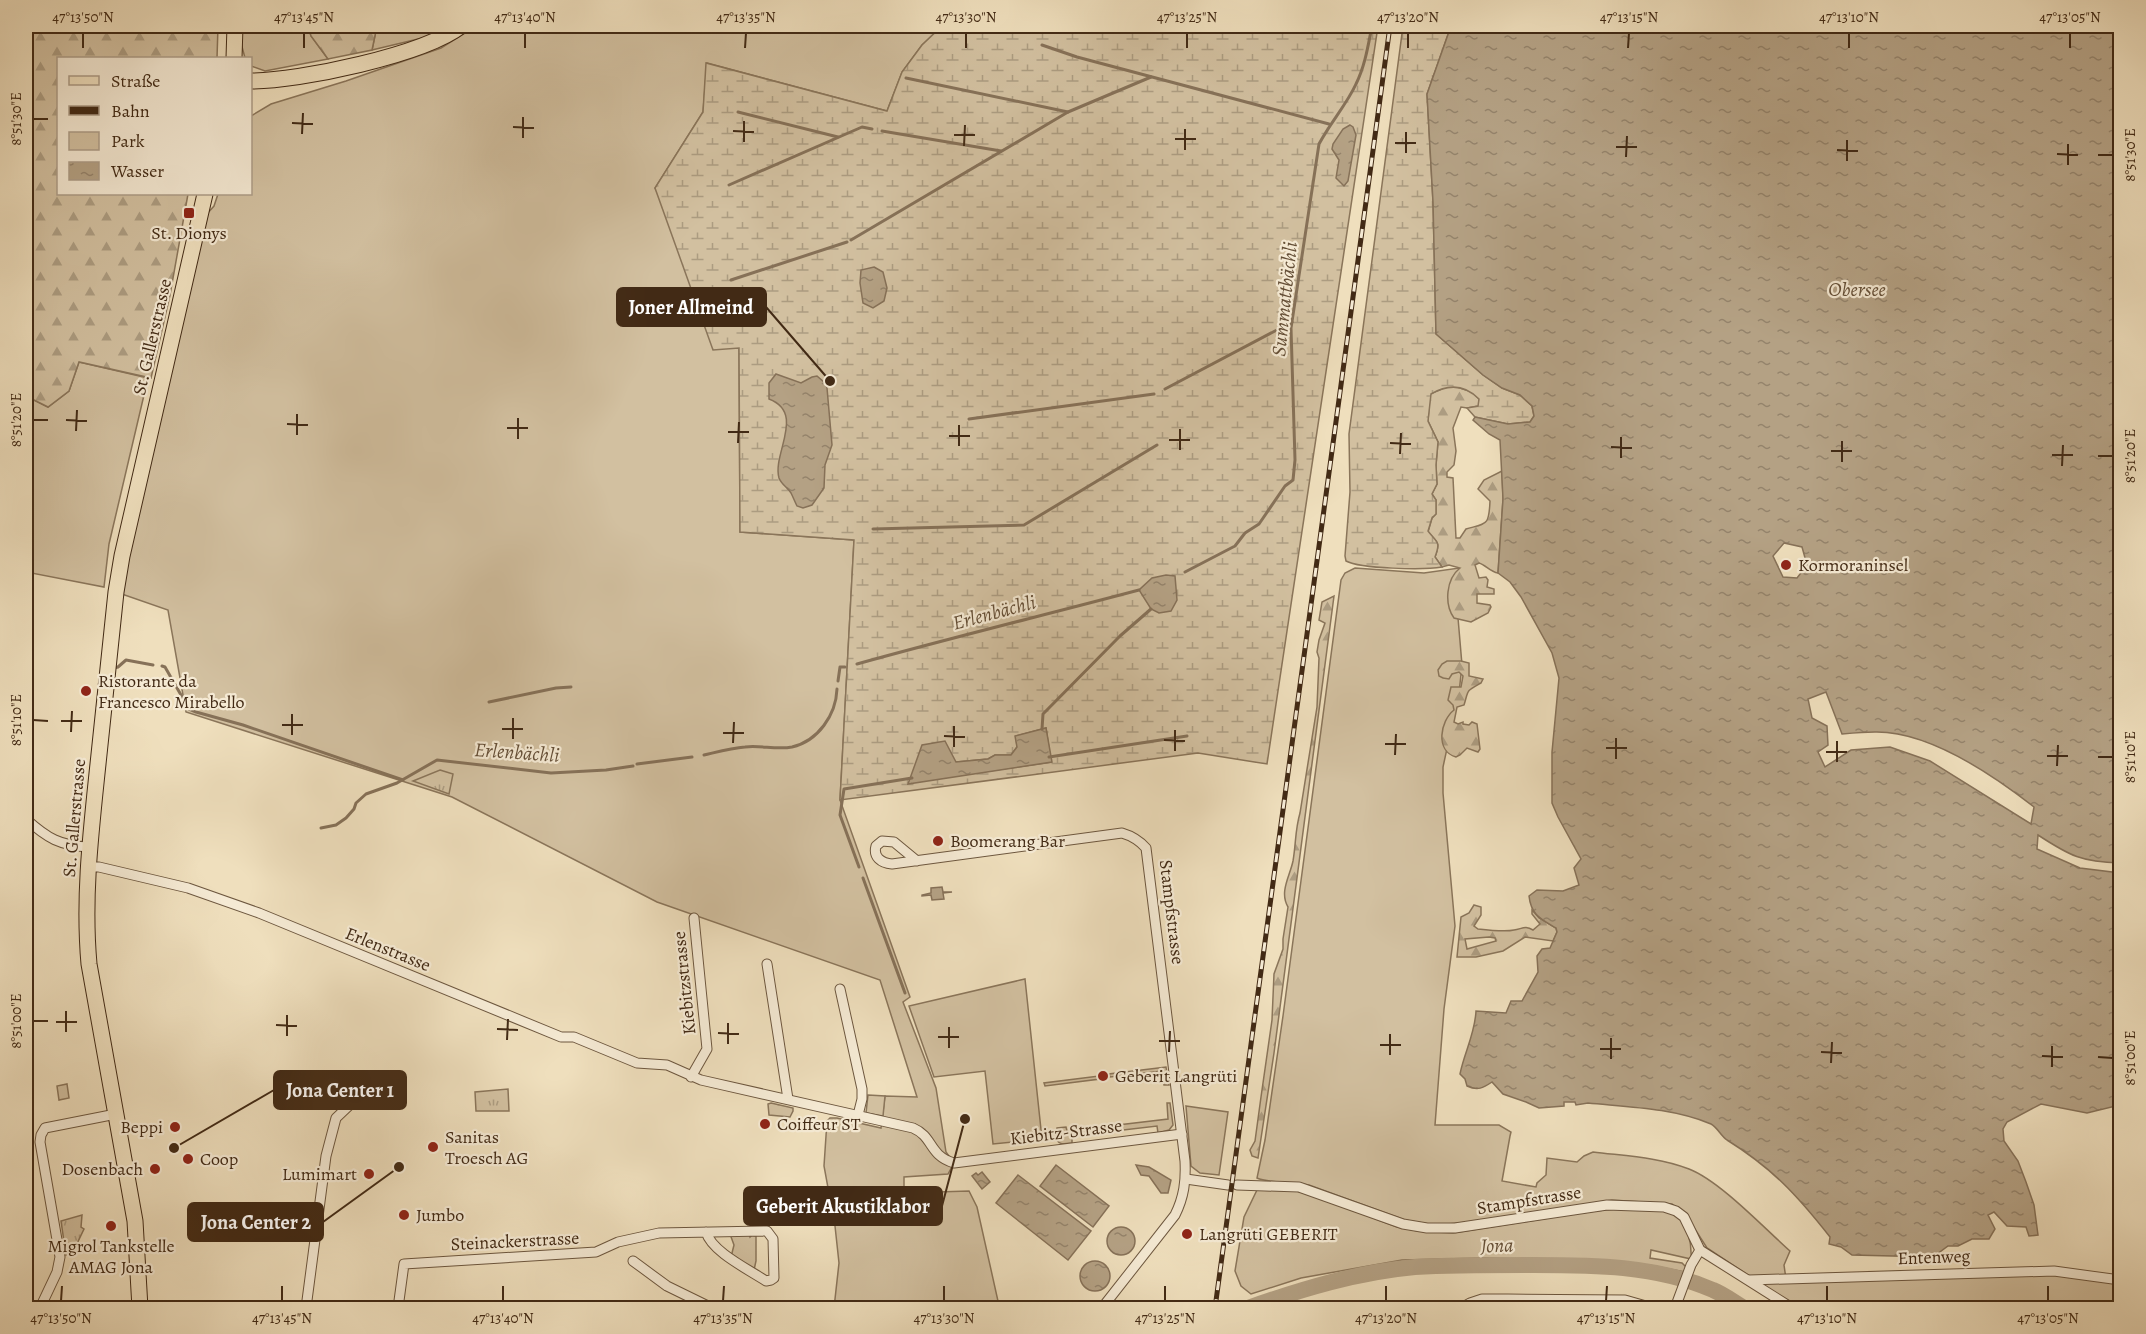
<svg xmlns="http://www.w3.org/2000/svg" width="2146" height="1334" font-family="Alegreya,serif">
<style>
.green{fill:#d2c0a0;stroke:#8a755a;stroke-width:1.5}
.forest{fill:url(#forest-firs);stroke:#8a755a;stroke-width:1.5;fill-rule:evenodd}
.wetland{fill:url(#wetland-marsh);stroke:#8a755a;stroke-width:1.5;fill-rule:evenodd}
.park{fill:url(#park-tufts);stroke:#8a755a;stroke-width:1.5}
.water{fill:url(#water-ripples);stroke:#867158;stroke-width:1.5;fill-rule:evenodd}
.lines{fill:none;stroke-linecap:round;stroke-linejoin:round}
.stream{stroke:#867158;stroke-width:3}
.river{stroke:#b4a184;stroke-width:16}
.street-casing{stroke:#6d573f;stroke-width:11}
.primary-casing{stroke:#422a15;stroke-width:17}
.street{stroke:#f5ead4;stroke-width:9}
.primary{stroke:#efdfbd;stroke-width:15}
.rail-casing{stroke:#422a15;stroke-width:5}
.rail{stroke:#f5ead4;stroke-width:3;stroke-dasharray:9;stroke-linecap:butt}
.ticks{fill:none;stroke:#422a15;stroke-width:2}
.poi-dot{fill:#8f2418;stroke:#f5ead4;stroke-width:2}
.labels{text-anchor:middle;stroke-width:4.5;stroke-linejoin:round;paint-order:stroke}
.poi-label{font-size:18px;fill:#422a15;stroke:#f5ead4;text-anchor:start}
.street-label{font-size:18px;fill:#422a15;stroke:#f5ead4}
.water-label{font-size:20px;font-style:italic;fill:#644e36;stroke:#f5ead4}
.leader{fill:none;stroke:#422a15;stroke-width:2}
.callout-dot{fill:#422a15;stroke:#f5ead4;stroke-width:2}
.callout{fill:#422a15;stroke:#422a15;stroke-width:2}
.callout-label{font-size:20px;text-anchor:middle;font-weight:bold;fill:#fff}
.neatline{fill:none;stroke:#422a15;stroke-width:2}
.ticks-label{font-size:15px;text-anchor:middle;fill:#422a15}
</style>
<defs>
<pattern id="forest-firs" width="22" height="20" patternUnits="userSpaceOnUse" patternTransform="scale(1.5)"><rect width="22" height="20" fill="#d2c0a0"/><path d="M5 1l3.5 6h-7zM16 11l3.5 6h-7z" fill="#ac9c81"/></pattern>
<pattern id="wetland-marsh" width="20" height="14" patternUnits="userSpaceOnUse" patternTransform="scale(1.5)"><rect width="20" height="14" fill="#d2c0a0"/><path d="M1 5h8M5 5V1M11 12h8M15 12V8" fill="none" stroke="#ac9c81"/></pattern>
<pattern id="park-tufts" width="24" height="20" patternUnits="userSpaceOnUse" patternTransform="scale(1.5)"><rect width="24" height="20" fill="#d2c0a0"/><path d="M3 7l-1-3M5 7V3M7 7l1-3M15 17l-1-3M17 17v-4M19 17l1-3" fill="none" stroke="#ac9c81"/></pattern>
<pattern id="water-ripples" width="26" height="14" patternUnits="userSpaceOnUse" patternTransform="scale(1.5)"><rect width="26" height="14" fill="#b4a184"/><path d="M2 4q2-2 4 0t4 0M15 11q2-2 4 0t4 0" fill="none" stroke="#94836b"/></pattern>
</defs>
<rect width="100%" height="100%" fill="#efdfbd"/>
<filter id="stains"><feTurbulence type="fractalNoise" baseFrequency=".00333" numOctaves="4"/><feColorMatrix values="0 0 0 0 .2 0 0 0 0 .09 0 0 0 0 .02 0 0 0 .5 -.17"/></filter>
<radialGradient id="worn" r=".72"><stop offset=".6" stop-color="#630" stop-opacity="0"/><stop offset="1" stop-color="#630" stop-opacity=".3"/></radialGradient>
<g class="green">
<polygon points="241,26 308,26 311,36 328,59 265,71 251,66 250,58 245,58 241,43"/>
<polygon points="377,26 447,26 435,35 372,50"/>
<polygon points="476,26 942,26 922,45 902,72 887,111 707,63 703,112 655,188 739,348 740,532 854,540 840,800 910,997 903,1002 936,1088 946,1152 954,1163 948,1174 904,1177 904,1193 969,1191 977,1207 998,1301 998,1308 834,1308 839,1263 835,1226 824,1166 827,1121 830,1118 837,1118 881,1128 885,1096 917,1097 880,980 657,902 452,797 186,712 168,610 116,592 197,225 214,206 218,194 250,194 251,116 271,104 346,81 441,48"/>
<polygon points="79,362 148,378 109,544 104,587 26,572 26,396 48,407 69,391"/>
<path d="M1355 568 1424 573 1459 568 1457 606 1462 665 1459 693 1443 767V793L1455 926 1444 1009 1435 1125H1499L1511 1132 1510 1136 1502 1181 1536 1187 1537 1183 1546 1175 1547 1158 1577 1162 1584 1156 1593 1152C1625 1156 1659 1157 1689 1169 1720 1181 1764 1228 1790 1251L1784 1265 1786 1279 1992 1271 2120 1280V1305L2108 1308H1798L1707 1248 1686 1215 1672 1204 1612 1200 1482 1221 1435 1225 1405 1220 1309 1185C1294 1182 1268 1183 1257 1178L1265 1140 1283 1016 1341 580 1345 573Z"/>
<polygon points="1025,979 1042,1139 993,1144 985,1071 934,1077 909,1006"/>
<polygon points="1166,1067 1169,1085 1164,1085 1162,1071 1110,1077 1109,1074"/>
<polygon points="1099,1076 1100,1079 1045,1086 1044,1083"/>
<path d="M1167 1103H1170L1173 1125 1169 1130 1158 1133 1157 1126 1072 1136V1143C1064 1144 1058 1146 1055 1136L1057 1128 1066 1127 1067 1131 1168 1119Z"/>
<polygon points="1186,1106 1228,1112 1219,1175 1200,1173 1191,1166"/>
<path d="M1257 1190 1296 1191 1313 1195 1397 1227 1418 1231 1453 1233C1485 1228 1517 1223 1549 1218 1581 1213 1643 1201 1673 1214 1688 1221 1692 1245 1691 1259L1651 1250 1650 1258 1682 1263 1686 1267 1685 1272 1649 1265 1599 1261 1485 1258 1402 1260 1301 1278 1251 1294 1241 1286 1235 1271 1244 1217Z"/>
<polygon points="730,1234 749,1234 750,1237 752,1235 756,1236 756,1261 754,1270 731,1257 734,1245"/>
</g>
<g class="forest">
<polygon points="26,26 218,26 217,58 58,58 58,194 188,194 170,295 151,378 79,362 69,391 48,407 26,396"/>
<polygon points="308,26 377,26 372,50 328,59 311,36"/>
<path d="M1451 385 1472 392 1479 399V406L1467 408 1461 407 1453 428 1456 451 1454 465 1447 472V477L1453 478 1456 538H1460L1466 529C1487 523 1489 526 1490 501L1478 489 1484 480 1502 471 1503 499 1498 573C1490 572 1486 565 1479 563L1475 565 1479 578 1486 577 1488 580 1487 587 1494 589V594H1477V603L1490 605 1491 607 1488 613 1471 622 1454 618C1444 604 1446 579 1460 568L1449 565 1442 567 1435 557C1441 541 1437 543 1428 532L1432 518 1436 514V500L1432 494 1437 484 1436 465 1438 442 1428 421 1430 394Z"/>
<path d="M1334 596 1274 1053 1258 1158 1252 1156 1250 1150 1255 1141 1261 1097 1272 1020 1274 974 1283 949V939L1288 907C1279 892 1290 876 1293 861 1296 844 1295 830 1300 813L1317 707 1319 658 1317 652 1319 640 1325 623 1319 620 1322 602Z"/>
<path d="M1447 661H1461L1469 663V676L1483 679 1481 683C1465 692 1469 689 1464 705L1457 707 1454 722 1458 724 1463 722V724L1469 725 1472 722 1477 724 1480 749 1478 752 1467 748 1460 755 1456 757C1435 751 1440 721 1454 710L1453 705 1448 700 1451 687H1461L1463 676 1459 672 1452 674 1449 679 1443 678 1439 676 1438 670 1442 664Z"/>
<path d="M1474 905 1481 907V915L1474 926 1478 929C1487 930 1506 932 1514 930 1522 929 1525 925 1533 930L1540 924 1532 914V910L1539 918 1556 928 1557 932 1553 941 1525 937 1503 951 1476 957H1457L1461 917 1469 913ZM1489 937 1495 938 1496 941 1467 949 1465 939Z"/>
</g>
<g class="wetland">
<path d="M942 26H1378L1267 764 1198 753 840 800 854 540 740 532 739 348 713 350 655 188 703 112 706 63 887 111 902 72 922 45ZM1046 728 1051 762 908 783 956 762 988 759 995 755H1011L1017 747 1016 736Z"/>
<path d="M1403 26H1451L1427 94 1433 202 1436 334 1483 375 1502 388 1520 395 1532 406 1534 416 1530 422 1508 424 1475 417 1467 408 1478 406 1479 399C1464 384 1448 384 1431 394L1428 421 1438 442 1436 465 1437 484 1432 494 1436 500V514L1432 518 1428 531C1437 543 1441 541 1435 557L1442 567C1424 570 1361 569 1346 561L1345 556 1350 492 1349 434Z"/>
</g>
<g class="park">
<polygon points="440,770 453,774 449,794 413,781"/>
<polygon points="67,1084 69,1098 59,1100 57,1086"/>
<polygon points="508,1089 509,1111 476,1111 475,1092"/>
<polygon points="868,1095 885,1096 883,1116 866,1113"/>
<polygon points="771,1103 793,1108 793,1111 790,1117 769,1115 768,1104"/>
<polygon points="82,1215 81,1227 84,1229 72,1254 69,1253 66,1255 61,1221"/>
</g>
<g class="water">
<path d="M1451 26H2120V863C2082 862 2070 856 2038 835L2037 849 2080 868 2120 873V1105L2087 1113 2041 1104 2007 1122 2003 1129 2004 1141 2018 1161 2026 1182 2034 1205 2038 1235 2029 1236 2026 1227 2007 1226 1994 1212 1988 1215 1995 1229 1989 1239H1972L1958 1246H1948L1933 1257 1852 1255 1841 1247 1829 1244 1830 1237C1797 1195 1772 1168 1727 1140 1721 1136 1717 1127 1711 1124 1673 1108 1629 1107 1588 1103L1576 1105 1575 1102H1564V1106L1539 1108 1526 1102 1503 1094 1492 1082C1483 1088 1478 1091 1467 1086L1465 1079 1460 1074C1464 1053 1475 1034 1476 1011L1506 1013 1511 1001H1522L1538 972 1537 956 1542 949 1550 948 1557 932 1556 928C1541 919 1531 915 1529 896L1537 890 1563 891 1579 885 1574 868 1581 859 1558 817 1552 803V752L1559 678 1552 653 1521 597 1510 582 1498 573 1503 499 1500 440 1489 434 1473 420 1475 417 1508 424 1530 422 1534 416 1532 406 1520 395 1502 388 1483 375 1436 334 1433 202 1427 94ZM1784 543 1802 547 1807 565 1797 578 1783 577 1773 556ZM1826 692 1842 734C1853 733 1864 732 1875 732 1928 731 1993 775 2034 807L2031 824 1930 761 1890 747 1851 750 1825 767 1818 752 1828 745 1827 726 1812 718 1808 699Z"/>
<polygon points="1350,125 1353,127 1356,135 1348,181 1344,186 1336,178 1339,160 1332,149 1333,144 1343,129"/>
<polygon points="874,267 883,272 887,288 884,301 873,308 863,303 860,283 861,270"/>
<path d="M776 374 801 383 812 377 817 376 825 383 827 388 832 445 825 465 824 488 812 505 803 508 797 506C795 502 793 497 791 493 788 488 781 484 779 478 772 454 806 413 769 399V383Z"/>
<polygon points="1166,575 1175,576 1177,600 1171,611 1159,613 1151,609 1139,590 1152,578"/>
<polygon points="1046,728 1052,762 908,784 922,745 945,741 956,762 988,759 995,755 1011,755 1017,747 1015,736"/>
<polygon points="942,887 943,892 952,892 943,893 944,899 932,900 931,895 922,896 922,895 931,893 931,888"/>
<polygon points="1056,1165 1109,1206 1093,1227 1040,1186"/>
<polygon points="1136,1165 1149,1167 1171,1180 1168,1193 1161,1193 1149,1176 1141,1175"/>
<polygon points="982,1172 990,1182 982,1189 972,1176 976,1173 978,1175"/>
<polygon points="1018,1175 1091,1231 1068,1260 996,1203"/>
<circle cx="1121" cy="1241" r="14"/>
<circle cx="1095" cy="1276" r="15"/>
</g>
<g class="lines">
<g class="stream">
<polyline points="1042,45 1077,57 1329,124"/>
<polyline points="906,78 1068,112"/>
<polyline points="738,112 838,137"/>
<polyline points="882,131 1001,151"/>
<polyline points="729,185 862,127 872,129"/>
<polyline points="851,240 1068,112 1151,77"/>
<polyline points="731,280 847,242"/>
<polyline points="1165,389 1292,322"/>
<polyline points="969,419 1154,394"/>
<polyline points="873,529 1024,525 1157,445"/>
<path d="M1185 572 1235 546 1245 533 1259 524 1285 486 1293 480 1295 460 1291 328 1319 144C1330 123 1347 104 1356 84 1365 66 1368 46 1372 26"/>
<path d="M857 664C950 638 1045 615 1139 590"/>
<polyline points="162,666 165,667 189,709 196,712 243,725 403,780"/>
<polyline points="114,668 118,667 126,660 153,665"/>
<polyline points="838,681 840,667 845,667"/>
<polyline points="489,702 556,688 571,687"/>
<polyline points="1042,729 1043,714 1120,636 1151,609"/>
<path d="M704 755C717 752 731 748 745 747 760 745 777 750 792 747 818 741 836 715 837 689"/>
<polyline points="1049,757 1187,736"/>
<polyline points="637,764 692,757"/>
<polyline points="321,828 336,825 346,818 354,809 356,803 366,794 397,783 437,760 551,773 606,770 633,766"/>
<polyline points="859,867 840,815 844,789 912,778"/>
<polyline points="863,878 905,993"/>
</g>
<path class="river" d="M1248 1308C1302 1289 1358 1272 1415 1267 1452 1265 1488 1265 1525 1265 1588 1265 1653 1264 1713 1290 1723 1294 1734 1302 1744 1308"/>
<g class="street-casing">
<g id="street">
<path d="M26 819C47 838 60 846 90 847"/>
<path d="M917 861 894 842 882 841 876 846C873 857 881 863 892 864L1122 833C1132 836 1139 840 1146 848L1185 1161C1186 1181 1184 1197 1175 1215L1102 1308"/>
<path d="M88 867H99L188 888 259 913 561 1037H574L637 1063 667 1065 701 1080 913 1128C934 1137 928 1155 954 1163L1182 1134"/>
<polyline points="767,964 788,1099"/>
<polyline points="840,989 862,1089 862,1099 858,1115"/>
<polyline points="691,1077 707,1049 694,918"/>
<polyline points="1186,1179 1228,1185"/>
<polyline points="1237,1185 1299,1187 1403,1224 1427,1228 1455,1228 1607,1205 1664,1207 1676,1211 1684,1217 1700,1250 1792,1308"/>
<polyline points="633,1261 667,1286 712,1308"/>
<polyline points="1749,1280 2054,1271 2120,1280"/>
<polyline points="40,1308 57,1272 60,1257 40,1142 41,1135 45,1128 116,1114"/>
<polyline points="306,1308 326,1156 336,1118 356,1099"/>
<path d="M398 1308 404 1264 596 1252 618 1242 659 1233 767 1231 773 1239 774 1278 771 1280 766 1281C748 1269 712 1252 706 1232"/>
<polyline points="1461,1308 1470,1303 1482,1299 1508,1299 1625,1300 1653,1308"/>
<polyline points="1675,1308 1691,1265 1700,1250"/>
</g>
</g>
<g class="primary-casing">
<g id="primary">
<polyline points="234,58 235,26"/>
<path d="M250 81C300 81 423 55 461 26"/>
<path d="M140 1308 135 1221 89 964C83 897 91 831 98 764 104 707 110 649 116 592L122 556 205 194"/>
</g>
</g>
<use href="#street" class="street"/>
<use href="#primary" class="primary"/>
<g class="rail-casing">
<polyline id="rail" points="1215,1308 1390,26"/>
</g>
<use href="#rail" class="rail"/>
</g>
<path class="ticks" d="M83 48V33M304 48V33M525 48V33M745 48 746 33M966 48V33M1187 48V33M1408 48V33M1628 48 1629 33M1849 48V33M2070 48V33M33 119H48M292 123 313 124M513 127 534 128M733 131 754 132M302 134 303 113M954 135H975M523 138V117M1175 139H1196M744 142V121M1395 143H1416M964 146 965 125M1616 147H1637M1185 150V129M1837 150 1858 151M1406 153V132M2057 154 2078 155M2098 155H2113M1626 157 1627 136M1847 161V140M2068 165V144M33 420H48M66 420 87 421M287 424 308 425M507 428H528M76 431 77 410M728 432H749M297 435V414M949 436H970M518 439V418M1169 440H1190M738 443 739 422M1390 443 1411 444M959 446V425M1611 447 1632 448M1180 450V429M1831 451H1852M1400 454 1401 433M2052 455H2073M2098 456H2113M1621 458V437M1842 462V441M2062 466 2063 445M33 720 48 721M61 721H82M282 725H303M502 729H523M71 732 72 711M723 733H744M292 735V714M944 736 965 737M513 739V718M1164 740 1185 741M733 743 734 722M1385 744H1406M954 747V726M1606 748H1627M1175 751V730M1826 752H1847M1395 755 1396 734M2047 756H2068M2098 757H2113M1616 759V738M1837 762V741M2057 766 2058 745M33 1021H48M56 1022H77M276 1025 297 1026M497 1029 518 1030M66 1032V1011M718 1033 739 1034M287 1036V1015M938 1037H959M507 1040 508 1019M1159 1041H1180M728 1044V1023M1380 1045H1401M949 1048V1027M1600 1049H1621M1169 1052 1170 1031M1821 1052 1842 1053M1390 1055V1034M2042 1056 2063 1057M2098 1057 2113 1058M1611 1059V1038M1831 1063 1832 1042M2052 1067V1046M61 1301 62 1286M282 1301V1286M503 1301V1286M723 1301 724 1286M944 1301V1286M1165 1301V1286M1386 1301V1286M1606 1301 1607 1286M1827 1301V1286M2048 1301V1286"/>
<g class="poi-dot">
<rect x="183" y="207" width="12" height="12" rx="3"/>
<circle cx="1786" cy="565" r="6"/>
<circle cx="86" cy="691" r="6"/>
<circle cx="938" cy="841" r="6"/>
<circle cx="1103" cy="1076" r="6"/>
<circle cx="765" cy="1124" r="6"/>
<circle cx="175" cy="1127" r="6"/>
<circle cx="433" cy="1147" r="6"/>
<circle cx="188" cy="1159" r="6"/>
<circle cx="155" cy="1169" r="6"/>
<circle cx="369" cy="1174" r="6"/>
<circle cx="404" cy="1215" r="6"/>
<circle cx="111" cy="1226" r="6"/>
<circle cx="1187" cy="1234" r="6"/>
</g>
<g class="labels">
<g class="poi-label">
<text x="189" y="239" text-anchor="middle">St. Dionys</text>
<text x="1798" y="571">Kormoraninsel</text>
<text x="98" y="687">Ristorante da<tspan x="98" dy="21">Francesco Mirabello</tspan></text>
<text x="950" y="847">Boomerang Bar</text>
<text x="1115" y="1082">Geberit Langrüti</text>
<text x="777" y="1130">Coiffeur ST</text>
<text x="163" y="1133" text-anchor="end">Beppi</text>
<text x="445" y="1143">Sanitas<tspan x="445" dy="21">Troesch AG</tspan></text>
<text x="200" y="1165">Coop</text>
<text x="143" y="1175" text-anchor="end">Dosenbach</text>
<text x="357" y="1180" text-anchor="end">Lumimart</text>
<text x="416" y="1221">Jumbo</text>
<text x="1199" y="1240">Langrüti GEBERIT</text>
<text x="111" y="1252" text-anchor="middle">Migrol Tankstelle<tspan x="111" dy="21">AMAG Jona</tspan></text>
</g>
<g class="street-label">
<text transform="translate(152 337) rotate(-77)" y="6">St. Gallerstrasse</text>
<text transform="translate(74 818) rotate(-85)" y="6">St. Gallerstrasse</text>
<text transform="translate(1172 912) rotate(83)" y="6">Stampfstrasse</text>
<text transform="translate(388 949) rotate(22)" y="6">Erlenstrasse</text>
<text transform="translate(684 983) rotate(-96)" y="6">Kiebitzstrasse</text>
<text transform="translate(1066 1132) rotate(-7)" y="6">Kiebitz-Strasse</text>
<text transform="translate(1529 1200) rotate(-9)" y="6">Stampfstrasse</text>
<text transform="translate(515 1241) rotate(-3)" y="6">Steinackerstrasse</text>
<text transform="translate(1934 1257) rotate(-2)" y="6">Entenweg</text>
</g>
<g class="water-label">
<text x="1857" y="296">Obersee</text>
<text transform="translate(1284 299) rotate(-84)" y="7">Summattbächli</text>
<text transform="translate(994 612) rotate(-15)" y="7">Erlenbächli</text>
<text transform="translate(517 752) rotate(4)" y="7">Erlenbächli</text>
<text transform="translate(1497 1245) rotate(-1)" y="7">Jona</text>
</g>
</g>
<path class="leader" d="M830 381L766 307M174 1148L274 1090M965 1119L942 1206M399 1167L323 1222"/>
<g class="callout-dot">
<circle cx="830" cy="381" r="6"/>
<circle cx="174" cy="1148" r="6"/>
<circle cx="965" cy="1119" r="6"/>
<circle cx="399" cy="1167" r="6"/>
</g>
<g class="callout">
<rect x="617" y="288" width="149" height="38" rx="6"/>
<rect x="274" y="1071" width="132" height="38" rx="6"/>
<rect x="744" y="1187" width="198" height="38" rx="6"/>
<rect x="188" y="1203" width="135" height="38" rx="6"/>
</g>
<g class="callout-label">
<text x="691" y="314">Joner Allmeind</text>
<text x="340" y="1097">Jona Center 1</text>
<text x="843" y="1213">Geberit Akustiklabor</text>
<text x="256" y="1229">Jona Center 2</text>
</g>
<rect width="2146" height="1334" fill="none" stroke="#efdfbd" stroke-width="66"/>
<rect x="57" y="57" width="195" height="138" fill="#f5ead4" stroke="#ad9d88" stroke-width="1.5"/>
<rect x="69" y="76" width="30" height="9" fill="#efdfbd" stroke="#ad9d88" stroke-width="1.5"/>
<text x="111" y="87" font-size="18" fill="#422a15">Straße</text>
<rect x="69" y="106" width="30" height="9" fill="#422a15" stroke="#ad9d88" stroke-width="1.5"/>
<text x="111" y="117" font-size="18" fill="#422a15">Bahn</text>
<rect x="69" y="132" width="30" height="18" fill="#d2c0a0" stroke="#ad9d88" stroke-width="1.5"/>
<text x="111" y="147" font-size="18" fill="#422a15">Park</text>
<rect x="69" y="162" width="30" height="18" fill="url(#water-ripples)" stroke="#ad9d88" stroke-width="1.5"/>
<text x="111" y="177" font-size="18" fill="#422a15">Wasser</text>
<rect x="33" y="33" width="2080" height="1268" class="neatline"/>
<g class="ticks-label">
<text x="83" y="22">47°13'50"N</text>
<text x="304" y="22">47°13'45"N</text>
<text x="525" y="22">47°13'40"N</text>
<text x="746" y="22">47°13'35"N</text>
<text x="966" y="22">47°13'30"N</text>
<text x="1187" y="22">47°13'25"N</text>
<text x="1408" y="22">47°13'20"N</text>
<text x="1629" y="22">47°13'15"N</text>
<text x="1849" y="22">47°13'10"N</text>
<text x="2070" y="22">47°13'05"N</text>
<text transform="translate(16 119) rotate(-90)" y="5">8°51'30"E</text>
<text transform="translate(2130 155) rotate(-90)" y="5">8°51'30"E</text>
<text transform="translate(16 420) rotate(-90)" y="5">8°51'20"E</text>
<text transform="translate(2130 456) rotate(-90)" y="5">8°51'20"E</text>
<text transform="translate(16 720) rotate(-90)" y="5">8°51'10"E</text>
<text transform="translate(2130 757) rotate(-90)" y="5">8°51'10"E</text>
<text transform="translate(16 1021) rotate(-90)" y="5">8°51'00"E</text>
<text transform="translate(2130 1058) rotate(-90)" y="5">8°51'00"E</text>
<text x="61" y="1323">47°13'50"N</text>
<text x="282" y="1323">47°13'45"N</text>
<text x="503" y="1323">47°13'40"N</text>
<text x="723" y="1323">47°13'35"N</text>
<text x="944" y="1323">47°13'30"N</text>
<text x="1165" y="1323">47°13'25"N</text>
<text x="1386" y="1323">47°13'20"N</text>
<text x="1606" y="1323">47°13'15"N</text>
<text x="1827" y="1323">47°13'10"N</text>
<text x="2048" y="1323">47°13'05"N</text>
</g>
<rect width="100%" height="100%" filter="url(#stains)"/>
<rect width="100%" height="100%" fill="url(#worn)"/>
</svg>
